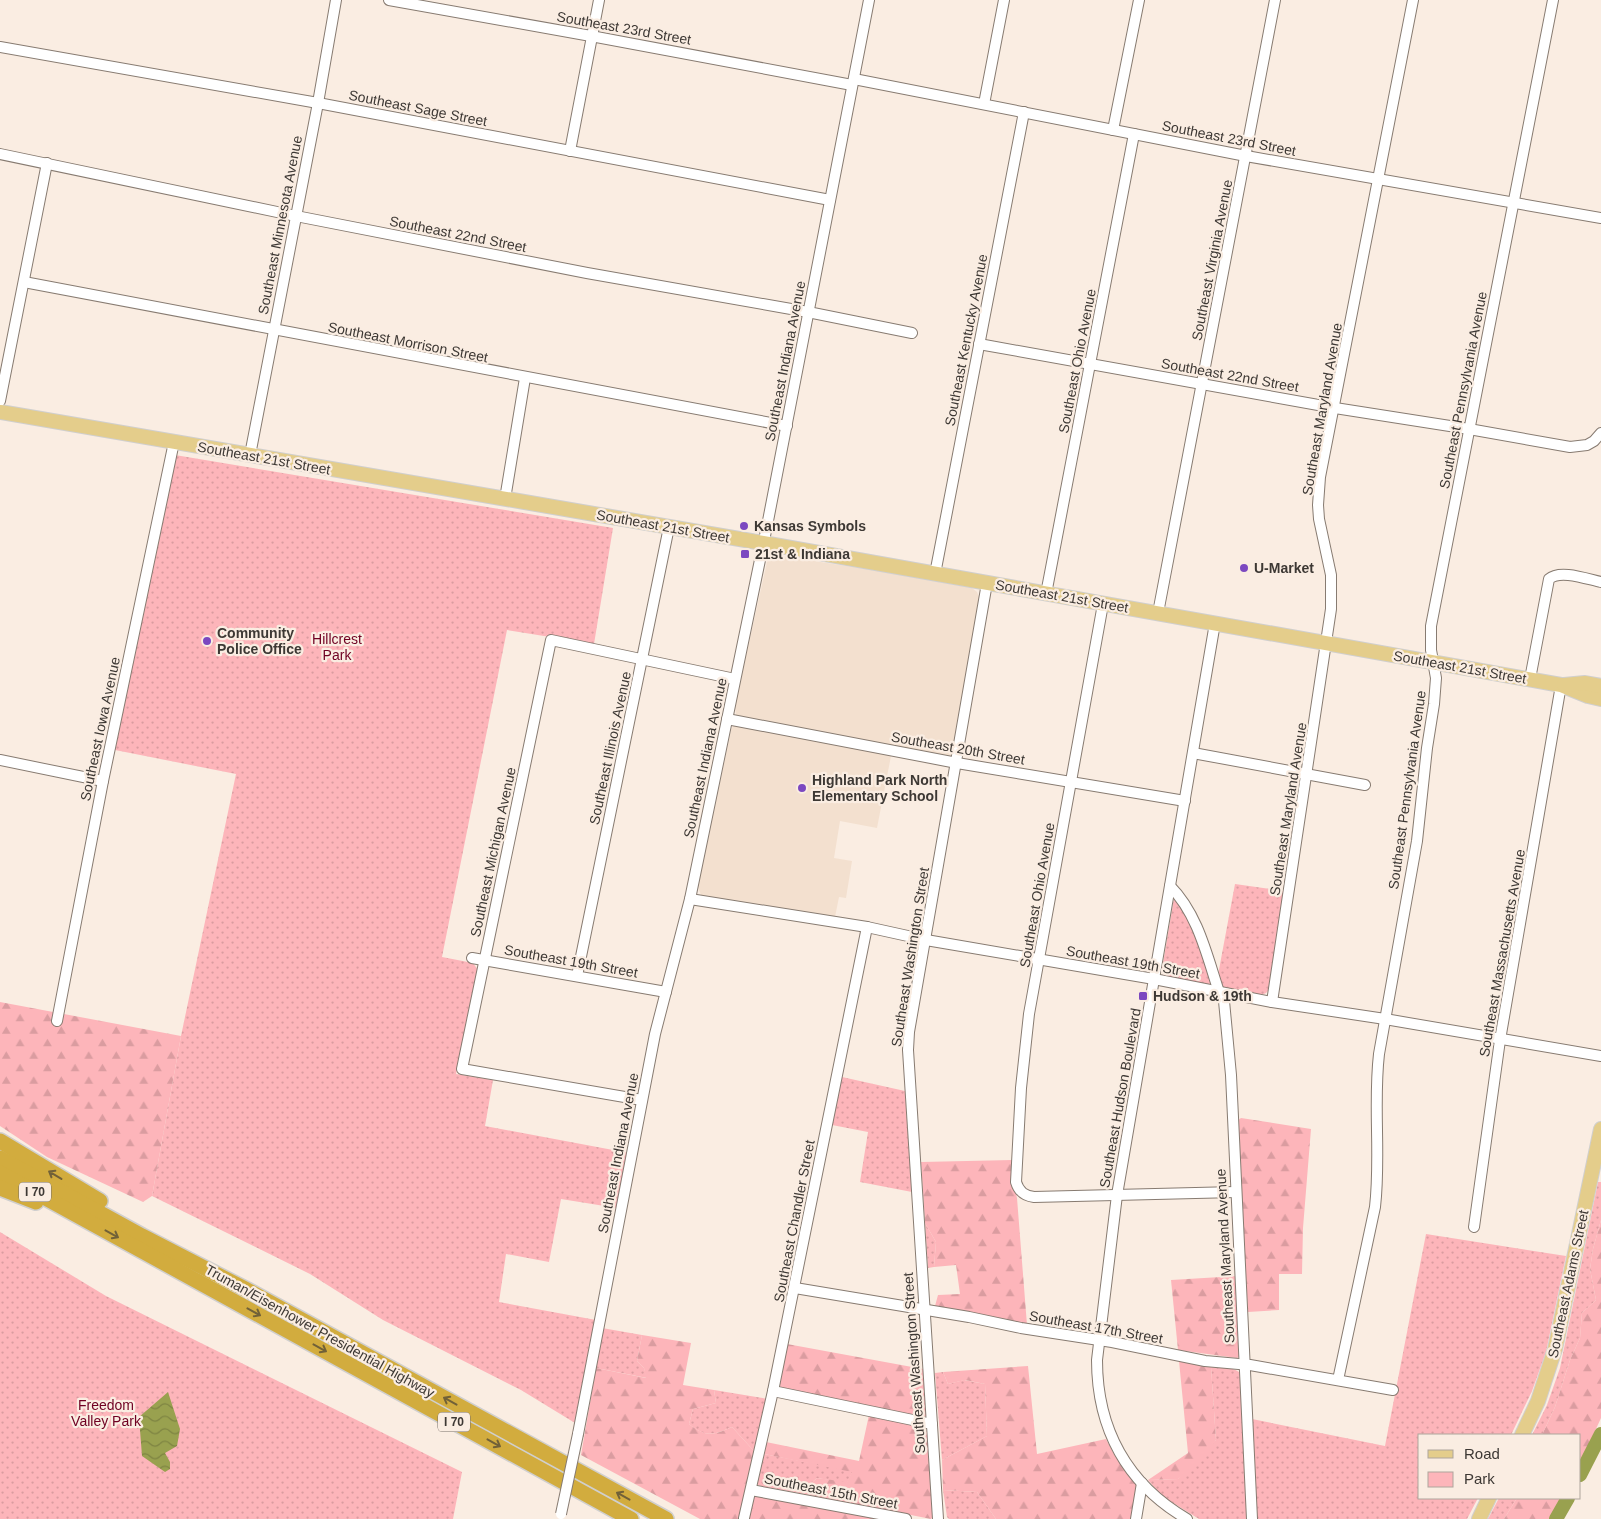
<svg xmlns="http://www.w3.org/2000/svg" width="1601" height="1519" font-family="Arial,sans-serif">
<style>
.built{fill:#f3e0cf}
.green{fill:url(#green-dots)}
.forest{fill:url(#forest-firs)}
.water{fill:url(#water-waves)}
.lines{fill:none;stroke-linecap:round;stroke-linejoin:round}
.river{stroke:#99a14f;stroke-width:14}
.minor-casing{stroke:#877b71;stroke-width:12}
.major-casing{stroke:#d0cfce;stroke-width:16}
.highway-casing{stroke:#d0cfce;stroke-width:18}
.minor{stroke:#fff;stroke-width:10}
.major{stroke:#e4cd8b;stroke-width:14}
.highway{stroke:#d2ac3e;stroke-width:15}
.minor-bridge-casing{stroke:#877b71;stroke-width:12;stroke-linecap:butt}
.minor-bridge{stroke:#fff;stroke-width:10}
.oneway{stroke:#716138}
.poi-dot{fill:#7b48c0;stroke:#faede2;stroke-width:2}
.labels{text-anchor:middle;stroke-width:4.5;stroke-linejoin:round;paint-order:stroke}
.shield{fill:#faede2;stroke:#766e68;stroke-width:1}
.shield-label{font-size:12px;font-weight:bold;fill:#3d3834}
.street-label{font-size:14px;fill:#3d3834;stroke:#faede2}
.poi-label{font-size:14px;font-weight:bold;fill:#3d3834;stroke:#faede2;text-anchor:start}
.park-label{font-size:14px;fill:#6f0022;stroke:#faede2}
</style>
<defs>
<pattern id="green-dots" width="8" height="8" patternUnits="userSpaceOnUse" patternTransform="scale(1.25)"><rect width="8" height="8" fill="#fdb5ba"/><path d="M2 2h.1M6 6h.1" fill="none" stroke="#da9ca0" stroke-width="1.8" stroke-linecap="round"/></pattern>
<pattern id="forest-firs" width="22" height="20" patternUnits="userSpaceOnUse" patternTransform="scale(1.25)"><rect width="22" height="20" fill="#fdb5ba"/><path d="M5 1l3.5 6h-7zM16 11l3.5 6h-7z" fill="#da9ca0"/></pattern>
<pattern id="water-waves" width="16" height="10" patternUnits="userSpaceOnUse" patternTransform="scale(1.25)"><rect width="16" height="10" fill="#99a14f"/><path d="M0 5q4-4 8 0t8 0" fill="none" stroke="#7e8442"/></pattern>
</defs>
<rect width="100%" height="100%" fill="#faede2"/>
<g class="built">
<polygon points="775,555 866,569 972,588 977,592 979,597 979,604 952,756 948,757 736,715 735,706 767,562 771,557"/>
<polygon points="737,724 891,756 877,828 840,821 834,858 852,861 846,898 839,897 835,917 706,897 701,895 699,890 698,886 731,730 733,726"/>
</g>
<g class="green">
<polygon points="175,455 613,528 594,644 507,630 442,957 473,963 478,970 456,1074 493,1080 485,1126 629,1153 617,1208 561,1199 549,1262 506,1254 499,1302 596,1320 575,1423 521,1390 383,1320 310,1274 152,1196 181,1036 236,774 115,750"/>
<path d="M1235 884 1284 891 1270 986C1269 989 1268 991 1266 993 1260 997 1226 992 1222 987 1220 984 1219 978 1218 975Z"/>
<polygon points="1177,897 1192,924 1212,984 1209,987 1166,977 1163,974 1162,969 1174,898"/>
<polygon points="842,1077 905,1091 912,1192 860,1182 868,1132 832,1125"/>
<polygon points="1598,1182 1601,1182 1601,1220 1593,1249 1590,1269 1596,1300 1582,1313 1580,1338 1570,1360 1555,1407 1542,1435 1532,1435 1547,1405 1560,1368"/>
<polygon points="925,1223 936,1242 934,1267 928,1268"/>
<polygon points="0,1232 106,1296 462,1472 453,1519 0,1519"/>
<polygon points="1426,1234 1566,1256 1546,1352 1532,1391 1511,1435 1420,1435 1420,1498 1478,1498 1467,1519 1257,1519 1252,1419 1385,1446"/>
<polygon points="602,1328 642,1335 637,1361 644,1368 647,1378 596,1368"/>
<path d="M1211 1367C1225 1368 1236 1366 1245 1378L1247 1519H1199L1162 1496 1148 1480 1178 1479 1216 1440Z"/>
<polygon points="943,1372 948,1384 964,1380 985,1384 987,1436 942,1460 935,1373"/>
<path d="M714 1390 768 1399 754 1451 732 1427C713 1435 706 1438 689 1424L693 1409 716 1403Z"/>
<polygon points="764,1454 853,1471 847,1483 817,1478 800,1493 761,1486 756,1484"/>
<polygon points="943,1490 977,1492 996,1519 949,1519 947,1517"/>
<polygon points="1499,1498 1517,1498 1504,1519 1488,1519"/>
</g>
<g class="forest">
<polygon points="0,1002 181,1036 152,1196 143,1202 47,1157 0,1126"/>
<polygon points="1241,1118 1311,1129 1303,1228 1302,1274 1279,1274 1279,1310 1248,1312 1237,1121"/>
<polygon points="1012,1160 1012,1179 1017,1198 1027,1325 935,1306 938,1295 960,1294 956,1265 934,1267 936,1242 925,1223 921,1162"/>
<polygon points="1601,1220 1601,1418 1580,1464 1580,1435 1542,1435 1555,1407 1570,1360 1580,1338 1582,1313 1596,1300 1590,1269 1593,1249"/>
<polygon points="1237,1276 1241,1356 1237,1358 1178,1350 1171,1280"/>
<path d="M642 1335 691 1343 683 1385 714 1390 716 1403 693 1409 689 1424C707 1438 713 1435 732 1427L754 1451 745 1493 878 1519H700L581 1455 596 1368 646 1378 644 1368 637 1361Z"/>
<polygon points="787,1344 923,1369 927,1414 924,1418 781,1388 778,1383"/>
<polygon points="1179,1361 1211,1367 1216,1440 1203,1460 1178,1479 1148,1480 1188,1453"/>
<polygon points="1028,1366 1037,1454 1106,1439 1115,1456 1138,1487 1132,1519 996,1519 977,1492 943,1490 942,1460 987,1436 985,1384 965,1380 948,1384 943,1372"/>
<polygon points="869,1415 924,1428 927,1432 934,1515 931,1519 800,1493 817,1478 847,1482 852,1472 764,1454 766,1442 859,1461"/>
<polygon points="1517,1498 1561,1498 1549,1519 1504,1519"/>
</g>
<polygon class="water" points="168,1392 180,1429 177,1446 165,1453 170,1462 170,1469 165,1472 142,1456 139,1417"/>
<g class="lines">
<g class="river">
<polyline points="1580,1475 1601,1434"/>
<polyline points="1556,1519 1568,1498"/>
</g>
<g class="minor-casing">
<g id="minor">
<polyline points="389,0 591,36 852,85"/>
<polyline points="0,47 318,103 830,200"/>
<polyline points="854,79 1246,156 1601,218"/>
<polyline points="984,104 1004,0"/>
<polyline points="1113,130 1139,0"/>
<polyline points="570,151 599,0"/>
<polyline points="0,154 296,216 587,273 808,312 912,333"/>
<polyline points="24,282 787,426"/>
<polyline points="979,344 1335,408 1469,429 1570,447 1587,445 1594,441 1601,433"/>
<polyline points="0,401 47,163"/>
<polyline points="250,455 318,103 336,0"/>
<polyline points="505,499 525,378"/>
<polyline points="935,574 1024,112"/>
<polyline points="1046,594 1134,134"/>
<path d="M1103 604 1029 1014 1021 1088 1016 1182C1019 1192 1025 1196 1034 1197L1236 1192"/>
<polyline points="1158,613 1275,0"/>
<path d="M1530 679 1549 579C1560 569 1587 579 1601 582"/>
<polyline points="727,719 957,763 1185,801"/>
<polyline points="1193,753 1365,785"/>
<polyline points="0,760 103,781"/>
<path d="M1170 886C1198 914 1207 956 1219 992L1224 1001 1231 1075 1252 1519"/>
<polyline points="690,899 867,927 926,940 1154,979 1272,1002 1385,1019 1601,1056"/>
<polyline points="472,958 666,992"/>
<polyline points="577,976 669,527"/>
<polyline points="1272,1002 1331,609 1331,575 1319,519 1318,505 1320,477 1413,0"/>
<polyline points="57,1021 103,781 174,442"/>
<polyline points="642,1100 462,1069 551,640 735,679"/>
<polyline points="1474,1227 1500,1040 1561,685"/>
<polyline points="795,1288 969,1317 1021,1328 1112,1342 1205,1361 1250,1365 1393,1390"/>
<path d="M1338 1380 1375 1207C1381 1156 1373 1105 1379 1054L1417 841 1427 748 1434 704 1436 678 1431 650V626L1553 0"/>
<polyline points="773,1391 932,1424"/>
<polyline points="578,1434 655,1034 690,899 767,526 869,0"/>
<polyline points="751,1490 906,1519"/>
<polyline points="744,1518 773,1391 867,927"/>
<polyline points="938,1519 908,1050 909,1032 987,583"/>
<polyline points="1136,1519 1142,1483"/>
<path d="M1187 1519C1127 1484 1097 1429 1097 1360L1117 1195 1215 623"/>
</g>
</g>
<g class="major-casing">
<g id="major">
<polyline points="0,412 763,543 1561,685 1588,696 1601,699"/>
<polyline points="1564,685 1585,683 1601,686"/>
<polyline points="1522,1435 1538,1401 1555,1349 1601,1129"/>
<polyline points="1479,1519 1489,1498"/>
</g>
</g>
<g class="highway-casing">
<g id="highway">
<polyline points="0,1141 100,1201"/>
<polyline points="0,1158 142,1236 247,1290 666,1519"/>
<polyline points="0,1173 631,1519"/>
<polyline points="0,1188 36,1202"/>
</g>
</g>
<use href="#minor" class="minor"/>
<use href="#major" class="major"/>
<use href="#highway" class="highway"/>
<g class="minor-bridge-casing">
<polyline id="minor-bridge" points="561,1514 578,1434"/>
</g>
<use href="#minor-bridge" class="minor-bridge"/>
</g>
<defs><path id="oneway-shaft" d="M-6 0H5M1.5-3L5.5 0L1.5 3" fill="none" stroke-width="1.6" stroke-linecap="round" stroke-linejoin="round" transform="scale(1.25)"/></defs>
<g class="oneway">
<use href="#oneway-shaft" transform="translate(55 1175) rotate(-149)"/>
<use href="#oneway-shaft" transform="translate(112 1234) rotate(29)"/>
<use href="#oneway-shaft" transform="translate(254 1312) rotate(29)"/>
<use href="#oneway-shaft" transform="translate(320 1348) rotate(29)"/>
<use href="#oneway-shaft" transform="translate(450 1401) rotate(-151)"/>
<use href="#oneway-shaft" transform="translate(494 1443) rotate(29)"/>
<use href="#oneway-shaft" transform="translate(623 1496) rotate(-151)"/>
</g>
<g class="poi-dot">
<circle cx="744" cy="526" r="5"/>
<rect x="740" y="549" width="10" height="10" rx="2.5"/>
<circle cx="1244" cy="568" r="5"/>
<circle cx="207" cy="641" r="5"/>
<circle cx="802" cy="788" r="5"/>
<rect x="1138" y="991" width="10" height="10" rx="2.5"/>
</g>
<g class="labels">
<g class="shield">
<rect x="19" y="1182.5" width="32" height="19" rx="4"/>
<rect x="438" y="1412.5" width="32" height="19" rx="4"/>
</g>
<g class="shield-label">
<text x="35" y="1196">I 70</text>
<text x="454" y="1426">I 70</text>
</g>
<g class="street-label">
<text transform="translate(624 28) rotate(10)" y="5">Southeast 23rd Street</text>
<text transform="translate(418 108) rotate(11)" y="5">Southeast Sage Street</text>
<text transform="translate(1229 138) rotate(11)" y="5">Southeast 23rd Street</text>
<text transform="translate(280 225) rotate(-79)" y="5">Southeast Minnesota Avenue</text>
<text transform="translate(458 234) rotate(11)" y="5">Southeast 22nd Street</text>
<text transform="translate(1212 260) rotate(-79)" y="5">Southeast Virginia Avenue</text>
<text transform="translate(966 340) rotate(-79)" y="5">Southeast Kentucky Avenue</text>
<text transform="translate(408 342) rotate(11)" y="5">Southeast Morrison Street</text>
<text transform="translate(785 361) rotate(-79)" y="5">Southeast Indiana Avenue</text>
<text transform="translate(1077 361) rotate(-79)" y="5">Southeast Ohio Avenue</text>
<text transform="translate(1230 375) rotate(10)" y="5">Southeast 22nd Street</text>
<text transform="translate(1463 390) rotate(-79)" y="5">Southeast Pennsylvania Avenue</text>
<text transform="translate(1322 409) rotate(-80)" y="5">Southeast Maryland Avenue</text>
<text transform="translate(264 458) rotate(10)" y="5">Southeast 21st Street</text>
<text transform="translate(663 526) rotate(10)" y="5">Southeast 21st Street</text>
<text transform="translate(1062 596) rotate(10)" y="5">Southeast 21st Street</text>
<text transform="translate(1460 667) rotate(10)" y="5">Southeast 21st Street</text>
<text transform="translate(100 729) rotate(-78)" y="5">Southeast Iowa Avenue</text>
<text transform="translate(610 748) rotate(-78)" y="5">Southeast Illinois Avenue</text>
<text transform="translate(958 748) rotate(10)" y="5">Southeast 20th Street</text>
<text transform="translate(705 758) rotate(-78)" y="5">Southeast Indiana Avenue</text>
<text transform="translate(1407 790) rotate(-82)" y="5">Southeast Pennsylvania Avenue</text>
<text transform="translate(1288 809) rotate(-81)" y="5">Southeast Maryland Avenue</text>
<text transform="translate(493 852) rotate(-78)" y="5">Southeast Michigan Avenue</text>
<text transform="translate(1037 895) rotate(-80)" y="5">Southeast Ohio Avenue</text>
<text transform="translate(1502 953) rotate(-80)" y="5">Southeast Massachusetts Avenue</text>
<text transform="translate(910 957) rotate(-81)" y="5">Southeast Washington Street</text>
<text transform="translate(571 961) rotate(10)" y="5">Southeast 19th Street</text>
<text transform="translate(1133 962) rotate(10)" y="5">Southeast 19th Street</text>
<text transform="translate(1120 1098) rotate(-80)" y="5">Southeast Hudson Boulevard</text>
<text transform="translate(618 1153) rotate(-79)" y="5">Southeast Indiana Avenue</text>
<text transform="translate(794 1221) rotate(-79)" y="5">Southeast Chandler Street</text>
<text transform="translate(1225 1256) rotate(-93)" y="5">Southeast Maryland Avenue</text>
<text transform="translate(1568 1284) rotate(-78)" y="5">Southeast Adams Street</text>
<text transform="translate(1096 1327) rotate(10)" y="5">Southeast 17th Street</text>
<text transform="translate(320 1331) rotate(29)" y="5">Truman/Eisenhower Presidential Highway</text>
<text transform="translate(914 1363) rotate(-94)" y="5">Southeast Washington Street</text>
<text transform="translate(831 1491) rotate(11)" y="5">Southeast 15th Street</text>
</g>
<g class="poi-label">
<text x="754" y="531">Kansas Symbols</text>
<text x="755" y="559">21st &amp; Indiana</text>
<text x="1254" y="573">U-Market</text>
<text x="217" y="638">Community<tspan x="217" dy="16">Police Office</tspan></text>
<text x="812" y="785">Highland Park North<tspan x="812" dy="16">Elementary School</tspan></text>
<text x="1153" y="1001">Hudson &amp; 19th</text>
</g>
<g class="park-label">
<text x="337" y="644">Hillcrest<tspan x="337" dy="16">Park</tspan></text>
<text x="106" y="1410">Freedom<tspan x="106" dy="16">Valley Park</tspan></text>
</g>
</g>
<rect x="1418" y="1434" width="162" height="65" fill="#faede2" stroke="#aea59c"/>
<rect x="1428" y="1450" width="25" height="8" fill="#e4cd8b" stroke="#aea59c"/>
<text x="1464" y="1459" font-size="15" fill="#3d3834">Road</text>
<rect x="1428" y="1472" width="25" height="15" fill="#fdb5ba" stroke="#aea59c"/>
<text x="1464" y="1484" font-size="15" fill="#3d3834">Park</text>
</svg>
